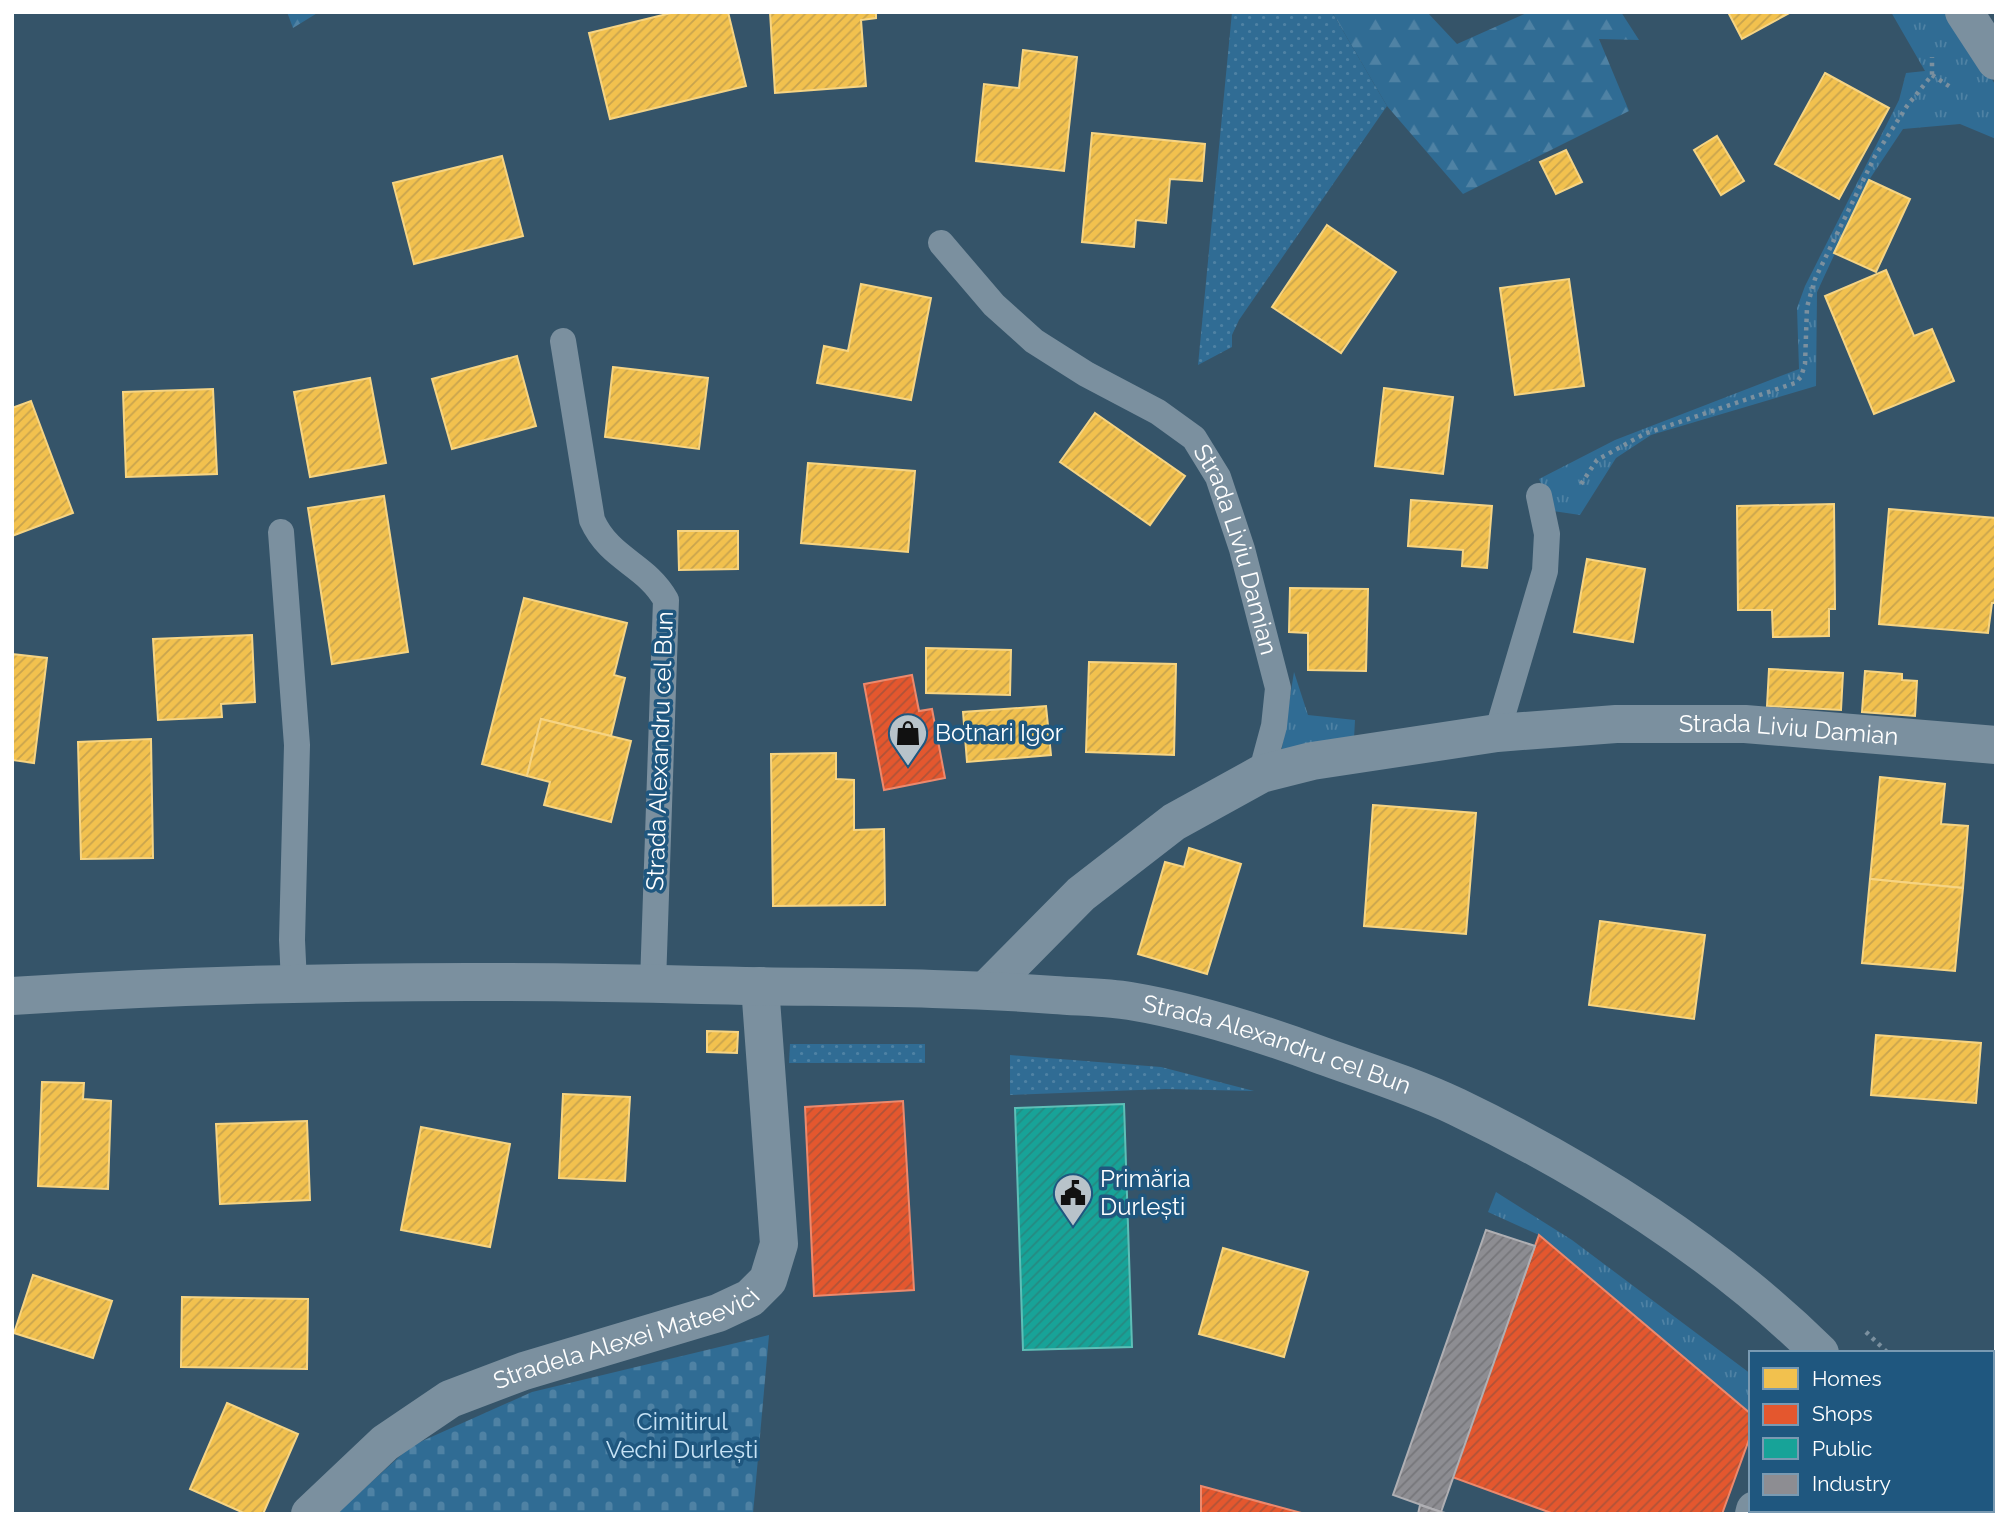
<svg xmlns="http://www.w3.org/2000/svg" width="2008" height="1526" font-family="Raleway,sans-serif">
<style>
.grass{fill:url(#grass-tufts)}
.forest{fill:url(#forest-firs)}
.cemetery{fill:url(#cemetery-stones)}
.park{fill:url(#park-dots)}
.homes{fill:url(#homes-hatch);stroke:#f6d483;stroke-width:2}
.shops{fill:url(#shops-hatch);stroke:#ec896d;stroke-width:2}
.public{fill:url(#public-hatch);stroke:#5dbfb7;stroke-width:2}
.industry{fill:url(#industry-hatch);stroke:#afafb3;stroke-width:2}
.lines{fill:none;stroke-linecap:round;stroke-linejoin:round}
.path{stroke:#7b909f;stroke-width:4.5;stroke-dasharray:3.5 5;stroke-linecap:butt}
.service{stroke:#7b909f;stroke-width:26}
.minor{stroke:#7b909f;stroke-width:38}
.tertiary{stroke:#7b909f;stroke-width:38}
.labels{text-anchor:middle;stroke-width:7;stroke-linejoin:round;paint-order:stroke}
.street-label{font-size:24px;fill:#fff;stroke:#1f577f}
.poi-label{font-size:24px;fill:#fff;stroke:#1f577f;text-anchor:start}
.park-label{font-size:24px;fill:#c7e3f6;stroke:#1f577f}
</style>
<defs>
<pattern id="grass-tufts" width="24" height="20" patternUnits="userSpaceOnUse" patternTransform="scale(1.75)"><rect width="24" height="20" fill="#306c94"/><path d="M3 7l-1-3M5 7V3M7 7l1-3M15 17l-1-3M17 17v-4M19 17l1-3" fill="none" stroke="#4f82a4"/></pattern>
<pattern id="forest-firs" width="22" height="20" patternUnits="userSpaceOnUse" patternTransform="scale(1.75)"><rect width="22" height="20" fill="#306c94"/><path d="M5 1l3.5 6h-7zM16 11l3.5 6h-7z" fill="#4f82a4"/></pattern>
<pattern id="cemetery-stones" width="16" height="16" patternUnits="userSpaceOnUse" patternTransform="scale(1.75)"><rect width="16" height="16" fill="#306c94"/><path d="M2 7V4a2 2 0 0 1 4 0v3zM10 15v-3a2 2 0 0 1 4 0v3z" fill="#4f82a4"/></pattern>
<pattern id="park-dots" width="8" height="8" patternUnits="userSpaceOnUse" patternTransform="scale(1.75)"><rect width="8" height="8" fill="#306c94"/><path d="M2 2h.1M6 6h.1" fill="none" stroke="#4f82a4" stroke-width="1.8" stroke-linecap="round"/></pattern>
<pattern id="homes-hatch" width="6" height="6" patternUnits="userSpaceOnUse" patternTransform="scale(1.75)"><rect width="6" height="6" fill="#f2c14e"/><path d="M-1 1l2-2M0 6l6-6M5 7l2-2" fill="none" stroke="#c8a44e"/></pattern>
<pattern id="shops-hatch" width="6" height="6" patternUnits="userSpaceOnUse" patternTransform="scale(1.75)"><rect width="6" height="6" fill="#e4572e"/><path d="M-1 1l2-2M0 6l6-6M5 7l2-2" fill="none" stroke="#af5338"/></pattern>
<pattern id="public-hatch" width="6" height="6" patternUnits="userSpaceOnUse" patternTransform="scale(1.75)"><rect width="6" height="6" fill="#17a398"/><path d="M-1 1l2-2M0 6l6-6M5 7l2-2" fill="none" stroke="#278981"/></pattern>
<pattern id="industry-hatch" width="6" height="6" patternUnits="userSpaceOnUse" patternTransform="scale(1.75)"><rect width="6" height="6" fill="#8d8d92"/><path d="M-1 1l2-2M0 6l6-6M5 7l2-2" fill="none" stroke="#76767a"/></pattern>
</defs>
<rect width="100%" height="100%" fill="#355469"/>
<g class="grass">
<polygon points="1891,12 1951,12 1996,86 1996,139 1960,124 1903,129 1869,180 1817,292 1816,386 1651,435 1616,458 1580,515 1553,511 1539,479 1615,440 1799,369 1797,308 1805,286 1899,100 1906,73 1925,71"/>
<polygon points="1294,672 1308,715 1355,720 1354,739 1281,754"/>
<polygon points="1496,1192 1572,1240 1751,1374 1751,1414 1539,1235 1488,1212"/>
</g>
<g class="forest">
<polygon points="287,12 319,12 293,28"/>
<polygon points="1332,12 1427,12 1457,44 1529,12 1621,12 1639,40 1599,39 1629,111 1463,194 1387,106"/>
</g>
<polygon class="cemetery" points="769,1335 753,1514 336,1514 411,1446 532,1392"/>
<g class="park">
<polygon points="1232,12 1332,12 1387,106 1239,320 1232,335 1232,347 1198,365"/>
<polygon points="790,1044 925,1044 925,1063 789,1063"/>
<polygon points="1010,1055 1161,1067 1254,1091 1165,1089 1010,1095"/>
</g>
<g class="homes">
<polygon points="675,12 728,12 746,86 610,119 589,33"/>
<polygon points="770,12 876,12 876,18 861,20 866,86 775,93"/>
<polygon points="1728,12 1791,12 1742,39"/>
<polygon points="1023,50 1077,57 1064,171 976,161 984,84 1019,88"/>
<polygon points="1825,73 1889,108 1839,199 1775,164"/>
<polygon points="1092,133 1205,144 1202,181 1170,179 1166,223 1136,220 1134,247 1082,242"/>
<polygon points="1717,136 1744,181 1721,195 1694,150"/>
<polygon points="1566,150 1582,182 1556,194 1540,162"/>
<polygon points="502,156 523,236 414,264 393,183"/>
<polygon points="1869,180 1910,199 1876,272 1834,253"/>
<polygon points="1327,225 1396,272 1341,353 1272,307"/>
<polygon points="1886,270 1914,336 1932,329 1954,381 1874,414 1825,296"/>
<polygon points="1569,279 1584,386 1515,395 1500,288"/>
<polygon points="861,284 931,298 911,400 817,383 824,346 848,351"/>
<polygon points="517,356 536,426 452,449 432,379"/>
<polygon points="613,367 708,378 699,449 605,437"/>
<polygon points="370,378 386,463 310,477 294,392"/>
<polygon points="1384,388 1453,397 1443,474 1375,466"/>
<polygon points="213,389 217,474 126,477 123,392"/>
<polygon points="31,401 73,513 12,536 12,408"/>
<polygon points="1095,413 1185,476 1150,525 1060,462"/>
<polygon points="808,463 915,471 908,552 801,543"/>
<polygon points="384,496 408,652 332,664 308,508"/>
<polygon points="1411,500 1492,506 1487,568 1462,566 1463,550 1408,546"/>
<polygon points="1834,504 1835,609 1829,609 1829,636 1773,637 1772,610 1738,610 1737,506"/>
<polygon points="1889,509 1996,518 1996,603 1992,603 1988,633 1879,624"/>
<polygon points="678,531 738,531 738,569 679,570"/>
<polygon points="1587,559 1645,569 1633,642 1574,632"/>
<polygon points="1290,588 1368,589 1366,671 1308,670 1308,633 1289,632"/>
<polygon points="524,598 627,623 614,675 625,678 611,736 541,719 527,776 482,764"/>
<polygon points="252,635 255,702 221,704 222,717 158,720 153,639"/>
<polygon points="926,648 1011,650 1010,695 926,693"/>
<polygon points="12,654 47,658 34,763 12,760"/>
<polygon points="1089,662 1176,664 1174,755 1086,752"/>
<polygon points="1769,669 1843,673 1841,710 1767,706"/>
<polygon points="1865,671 1902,674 1902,680 1917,681 1915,716 1862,712"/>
<polygon points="1046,706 1051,755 967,762 963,712"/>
<polygon points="541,719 631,741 611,822 544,805 550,782 527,776"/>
<polygon points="151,739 153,858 81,859 78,742"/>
<polygon points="836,753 836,779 854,780 854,830 884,829 885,905 773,906 771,754"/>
<polygon points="1880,777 1945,784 1941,824 1968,826 1963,888 1870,879"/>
<polygon points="1373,805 1476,813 1466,934 1364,926"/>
<polygon points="1189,848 1241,864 1207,974 1138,954 1165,862 1184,867"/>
<polygon points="1870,879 1963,888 1955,971 1862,963"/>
<polygon points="1600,921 1705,935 1694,1019 1589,1005"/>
<polygon points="707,1031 738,1032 737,1053 707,1052"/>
<polygon points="1876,1035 1981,1043 1976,1103 1871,1095"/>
<polygon points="42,1082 84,1083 83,1099 111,1101 108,1189 38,1186"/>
<polygon points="563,1094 630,1097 625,1181 559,1178"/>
<polygon points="307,1121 310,1200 220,1204 216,1124"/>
<polygon points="421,1127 510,1144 490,1247 401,1230"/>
<polygon points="1223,1248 1308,1272 1284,1357 1199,1334"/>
<polygon points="33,1275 112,1301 93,1358 14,1333"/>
<polygon points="182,1297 308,1299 307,1369 181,1367"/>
<polygon points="227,1403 298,1434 263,1514 246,1514 190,1489"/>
</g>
<g class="shops">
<polygon points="912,675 919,711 932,709 945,778 884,790 864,684"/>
<polygon points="903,1101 914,1290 814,1296 805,1107"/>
<polygon points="1539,1235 1751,1414 1751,1434 1722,1514 1554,1514 1452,1477"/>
<polygon points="1201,1486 1305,1514 1201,1514"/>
</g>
<polygon class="public" points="1124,1104 1132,1347 1023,1350 1015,1108"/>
<g class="industry">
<polygon points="1486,1230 1535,1246 1441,1512 1393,1495"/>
<polygon points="1420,1505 1441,1512 1450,1514 1418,1514"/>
</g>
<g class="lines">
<g class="path">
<polyline points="1932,75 1952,88"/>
<polyline points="1581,484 1597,460 1644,434 1795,383 1801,377 1805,364 1807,307 1815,279 1875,156 1907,106 1932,75 1932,57"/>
<polyline points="1866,1332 1888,1353"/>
</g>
<g class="service">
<path id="s1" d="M941 243 994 305 1034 341 1086 374 1158 412 1194 438 1218 477 1242 549 1278 688 1274 726 1261 774"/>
<path d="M563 341 592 520C610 560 646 564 666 600L653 983"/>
<polyline points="281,532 297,745 292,940 294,983"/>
<polyline points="1497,733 1545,571 1547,534 1539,496"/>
</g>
<g class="minor">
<polyline points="1964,12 1996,61"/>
<path id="s2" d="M986 990 1081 894 1174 822 1261 774 1312 761 1497 733 1616 724H1745L1996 745"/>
<path id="s3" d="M310 1514 385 1443 450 1399 524 1371 718 1313 750 1298 768 1280 779 1244 760 986"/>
<polyline points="1754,1514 1755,1510"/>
</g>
<g class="tertiary">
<path id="s4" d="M12 996C241 981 471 979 701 985 818 988 937 986 1054 995 1079 997 1105 997 1130 1001 1196 1012 1261 1033 1323 1056 1368 1072 1415 1087 1457 1107 1586 1169 1718 1252 1820 1353"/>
<polyline points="1941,1510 1943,1514"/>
</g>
</g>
<defs>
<g id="shop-pin" transform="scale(2.0125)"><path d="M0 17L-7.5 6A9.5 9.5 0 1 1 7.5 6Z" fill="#b8c3ca" stroke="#1f577f"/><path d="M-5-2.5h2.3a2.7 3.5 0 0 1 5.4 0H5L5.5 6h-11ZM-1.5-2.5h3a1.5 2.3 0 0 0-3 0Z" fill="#111"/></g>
<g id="civic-pin" transform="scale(2.0125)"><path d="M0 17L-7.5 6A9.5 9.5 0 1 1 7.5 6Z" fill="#b8c3ca" stroke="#1f577f"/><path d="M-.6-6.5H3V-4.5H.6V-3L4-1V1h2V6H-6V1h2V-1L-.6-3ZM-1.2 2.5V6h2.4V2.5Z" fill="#111"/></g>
</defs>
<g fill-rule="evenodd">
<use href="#shop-pin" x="908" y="733"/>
<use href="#civic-pin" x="1073" y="1193"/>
</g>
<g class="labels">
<g class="street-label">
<text dy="8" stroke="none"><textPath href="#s1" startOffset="443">Strada Liviu Damian</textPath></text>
<text dy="8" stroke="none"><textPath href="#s2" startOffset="884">Strada Liviu Damian</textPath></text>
<text transform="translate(660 751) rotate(-88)" y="8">Strada Alexandru cel Bun</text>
<text dy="8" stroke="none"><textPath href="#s4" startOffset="1272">Strada Alexandru cel Bun</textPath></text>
<text dy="8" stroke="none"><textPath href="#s3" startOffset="368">Stradela Alexei Mateevici</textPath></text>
</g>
<g class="poi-label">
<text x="935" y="741">Botnari Igor</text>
<text x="1100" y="1187">Primăria<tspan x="1100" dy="28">Durlești</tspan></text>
</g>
<g class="park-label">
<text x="682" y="1430">Cimitirul<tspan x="682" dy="28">Vechi Durlești</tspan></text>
</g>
</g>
<rect width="2008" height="1526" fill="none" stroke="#ffffff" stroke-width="28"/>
<rect x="1749" y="1351" width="245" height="161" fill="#1f577f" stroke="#799ab2" stroke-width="2"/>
<rect x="1763" y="1368" width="35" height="21" fill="#f2c14e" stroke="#799ab2" stroke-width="2"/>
<text x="1812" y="1386" font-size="21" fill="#ffffff">Homes</text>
<rect x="1763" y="1404" width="35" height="21" fill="#e4572e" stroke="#799ab2" stroke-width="2"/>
<text x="1812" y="1421" font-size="21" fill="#ffffff">Shops</text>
<rect x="1763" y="1438" width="35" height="21" fill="#17a398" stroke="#799ab2" stroke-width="2"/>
<text x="1812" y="1456" font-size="21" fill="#ffffff">Public</text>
<rect x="1763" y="1474" width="35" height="21" fill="#8d8d92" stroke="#799ab2" stroke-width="2"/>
<text x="1812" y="1491" font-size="21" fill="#ffffff">Industry</text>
</svg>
